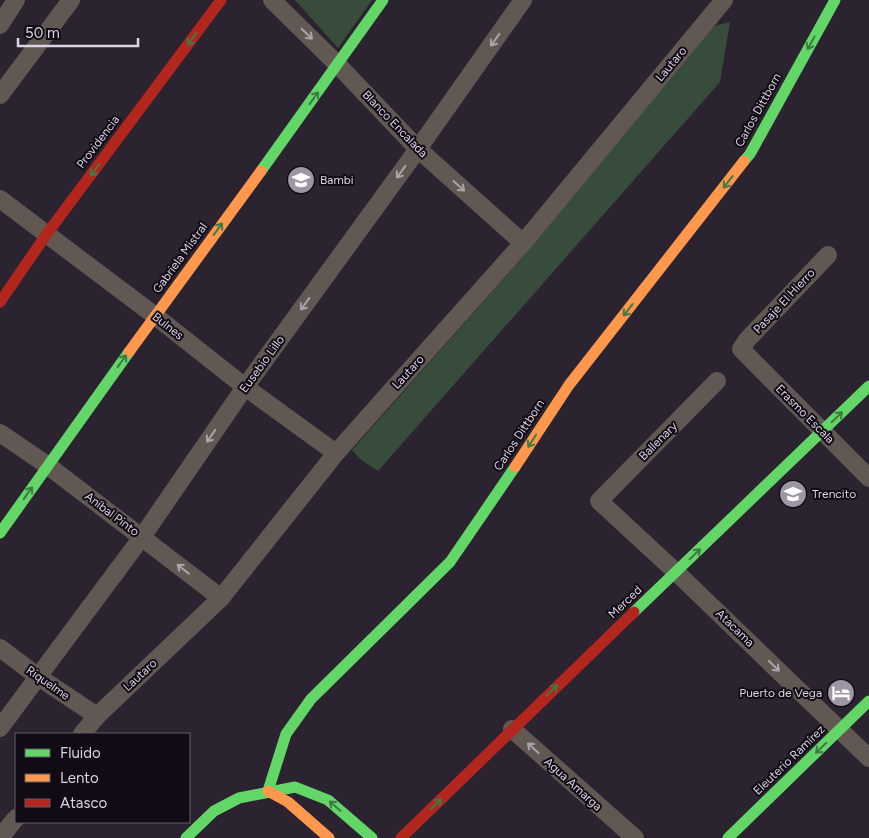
<svg xmlns="http://www.w3.org/2000/svg" width="869" height="838" font-family="Figtree,sans-serif">
<style>
.green{fill:#374c3a}
.lines{fill:none;stroke-linecap:round;stroke-linejoin:round}
.street{stroke:#625853;stroke-width:18}
.fast{stroke:#63d668;stroke-width:11}
.slow{stroke:#ff974d;stroke-width:11}
.jam{stroke:#b3261e;stroke-width:11}
.oneway{stroke:#aba2aa}
.oneway2{stroke:#3e7b43}
.labels{text-anchor:middle;stroke-width:4;stroke-linejoin:round;paint-order:stroke}
.street-label{font-size:12px;fill:#dcd3e4;stroke:#110b16}
.poi-label{font-size:12px;fill:#dcd3e4;stroke:#110b16;text-anchor:start}
</style>
<rect width="100%" height="100%" fill="#2b2430"/>
<g class="green">
<polygon points="295,0 372,0 338,48"/>
<polygon points="730,22 720,82 378,471 360,459 352,450 522,258 710,27"/>
</g>
<g class="lines">
<g class="street">
<polyline points="272,0 338,65 418,149 523,243"/>
<polyline points="0,25 16,0"/>
<polyline points="0,95 71,0"/>
<polyline points="0,199 154,315 245,387 336,453"/>
<polyline points="828,255 747,340 741,349 869,478"/>
<polyline points="717,381 599,501 676,572 869,758"/>
<polyline points="0,433 47,465 221,598"/>
<polyline points="0,648 37,676 97,716"/>
<polyline points="0,728 142,537 245,387 418,149 523,0"/>
<polyline points="512,729 635,838"/>
<polyline points="82,734 97,716 221,598 336,453 523,243 724,0"/>
<polyline points="0,838 16,818"/>
</g>
<g class="fast">
<polyline points="744,161 750,154 835,0"/>
<polyline points="261,171 383,0"/>
<polyline points="0,533 129,352"/>
<polyline points="634,612 869,386"/>
<polyline points="268,791 286,734 311,699 450,562 515,467"/>
<polyline points="186,838 214,811 239,798 295,787 328,800 372,838"/>
<polyline points="728,838 869,701"/>
</g>
<g class="slow">
<polyline points="129,352 261,171"/>
<polyline points="515,467 569,385 744,161"/>
<polyline points="268,791 288,802 329,838"/>
</g>
<g class="jam">
<polyline points="0,302 46,235 221,0"/>
<polyline points="401,838 634,612"/>
</g>
</g>
<defs><path id="oneway-shaft" d="M-6 0H5M1.5-3L5.5 0L1.5 3" fill="none" stroke-width="1.6" stroke-linecap="round" stroke-linejoin="round" transform="scale(1.25)"/></defs>
<g class="oneway">
<use href="#oneway-shaft" transform="translate(307 34) rotate(44)"/>
<use href="#oneway-shaft" transform="translate(495 40) rotate(125)"/>
<use href="#oneway-shaft" transform="translate(401 172) rotate(126)"/>
<use href="#oneway-shaft" transform="translate(459 186) rotate(42)"/>
<use href="#oneway-shaft" transform="translate(305 304) rotate(126)"/>
<use href="#oneway-shaft" transform="translate(211 436) rotate(125)"/>
<use href="#oneway-shaft" transform="translate(183 569) rotate(-142)"/>
<use href="#oneway-shaft" transform="translate(774 666) rotate(44)"/>
<use href="#oneway-shaft" transform="translate(533 748) rotate(-138)"/>
</g>
<g class="oneway2">
<use href="#oneway-shaft" transform="translate(192 39) rotate(127)"/>
<use href="#oneway-shaft" transform="translate(811 43) rotate(119)"/>
<use href="#oneway-shaft" transform="translate(314 98) rotate(-54)"/>
<use href="#oneway-shaft" transform="translate(95 170) rotate(127)"/>
<use href="#oneway-shaft" transform="translate(728 182) rotate(128)"/>
<use href="#oneway-shaft" transform="translate(218 229) rotate(-54)"/>
<use href="#oneway-shaft" transform="translate(628 310) rotate(128)"/>
<use href="#oneway-shaft" transform="translate(122 361) rotate(-54)"/>
<use href="#oneway-shaft" transform="translate(837 417) rotate(-44)"/>
<use href="#oneway-shaft" transform="translate(532 441) rotate(123)"/>
<use href="#oneway-shaft" transform="translate(28 493) rotate(-55)"/>
<use href="#oneway-shaft" transform="translate(695 554) rotate(-44)"/>
<use href="#oneway-shaft" transform="translate(552 690) rotate(-44)"/>
<use href="#oneway-shaft" transform="translate(821 748) rotate(136)"/>
<use href="#oneway-shaft" transform="translate(436 804) rotate(-44)"/>
<use href="#oneway-shaft" transform="translate(335 806) rotate(-139)"/>
</g>
<defs>
<g id="school-disc" transform="scale(1.4375)"><circle r="9.5" fill="#9e96a5" stroke="#110b16"/><path d="M0-5L7-2L0 1L-7-2ZM-4 1L0 2.5L4 1V4Q0 6-4 4Z" fill="#fff"/></g>
<g id="hotel-disc" transform="scale(1.4375)"><circle r="9.5" fill="#9e96a5" stroke="#110b16"/><path d="M-6-4.5h1.5V1H6V5H4.5V3h-9V5H-6ZM-4 0a1.8 1.8 0 1 1 3.6 0ZM.5 0V-2.5h3Q6-2.5 6 0Z" fill="#fff"/></g>
</defs>
<g fill-rule="evenodd">
<use href="#school-disc" x="301" y="180"/>
<use href="#school-disc" x="793" y="494"/>
<use href="#hotel-disc" x="841" y="693"/>
</g>
<g class="labels">
<g class="street-label">
<text transform="translate(671 64) rotate(-50)" y="4">Lautaro</text>
<text transform="translate(758 110) rotate(-61)" y="4">Carlos Dittborn</text>
<text transform="translate(395 124) rotate(46)" y="4">Blanco Encalada</text>
<text transform="translate(98 142) rotate(-53)" y="4">Providencia</text>
<text transform="translate(180 258) rotate(-54)" y="4">Gabriela Mistral</text>
<text transform="translate(784 301) rotate(-47)" y="4">Pasaje El Hierro</text>
<text transform="translate(168 326) rotate(38)" y="4">Bulnes</text>
<text transform="translate(262 364) rotate(-54)" y="4">Eusebio Lillo</text>
<text transform="translate(408 372) rotate(-48)" y="4">Lautaro</text>
<text transform="translate(805 414) rotate(45)" y="4">Erasmo Escala</text>
<text transform="translate(519 435) rotate(-57)" y="4">Carlos Dittborn</text>
<text transform="translate(658 441) rotate(-45)" y="4">Ballenary</text>
<text transform="translate(112 514) rotate(37)" y="4">Aníbal Pinto</text>
<text transform="translate(625 602) rotate(-44)" y="4">Merced</text>
<text transform="translate(735 628) rotate(44)" y="4">Atacama</text>
<text transform="translate(140 675) rotate(-43)" y="4">Lautaro</text>
<text transform="translate(48 683) rotate(35)" y="4">Riquelme</text>
<text transform="translate(789 760) rotate(-44)" y="4">Eleuterio Ramírez</text>
<text transform="translate(573 784) rotate(42)" y="4">Agua Amarga</text>
</g>
<g class="poi-label">
<text x="320" y="184">Bambi</text>
<text x="812" y="498">Trencito</text>
<text x="822" y="697" text-anchor="end">Puerto de Vega</text>
</g>
</g>
<rect x="15" y="733" width="175" height="90" fill="#110b16" stroke="#625b68"/>
<rect x="25" y="749" width="25" height="8" fill="#63d668" stroke="#625b68"/>
<text x="60" y="758" font-size="15" fill="#dcd3e4">Fluido</text>
<rect x="25" y="774" width="25" height="8" fill="#ff974d" stroke="#625b68"/>
<text x="60" y="783" font-size="15" fill="#dcd3e4">Lento</text>
<rect x="25" y="799" width="25" height="8" fill="#b3261e" stroke="#625b68"/>
<text x="60" y="808" font-size="15" fill="#dcd3e4">Atasco</text>
<path d="M18 38v8h120v-8" fill="none" stroke="#dcd3e4" stroke-width="2.5"/>
<text x="25" y="38" font-size="15" fill="#dcd3e4" stroke="#110b16" stroke-width="4" paint-order="stroke">50 m</text>
</svg>
